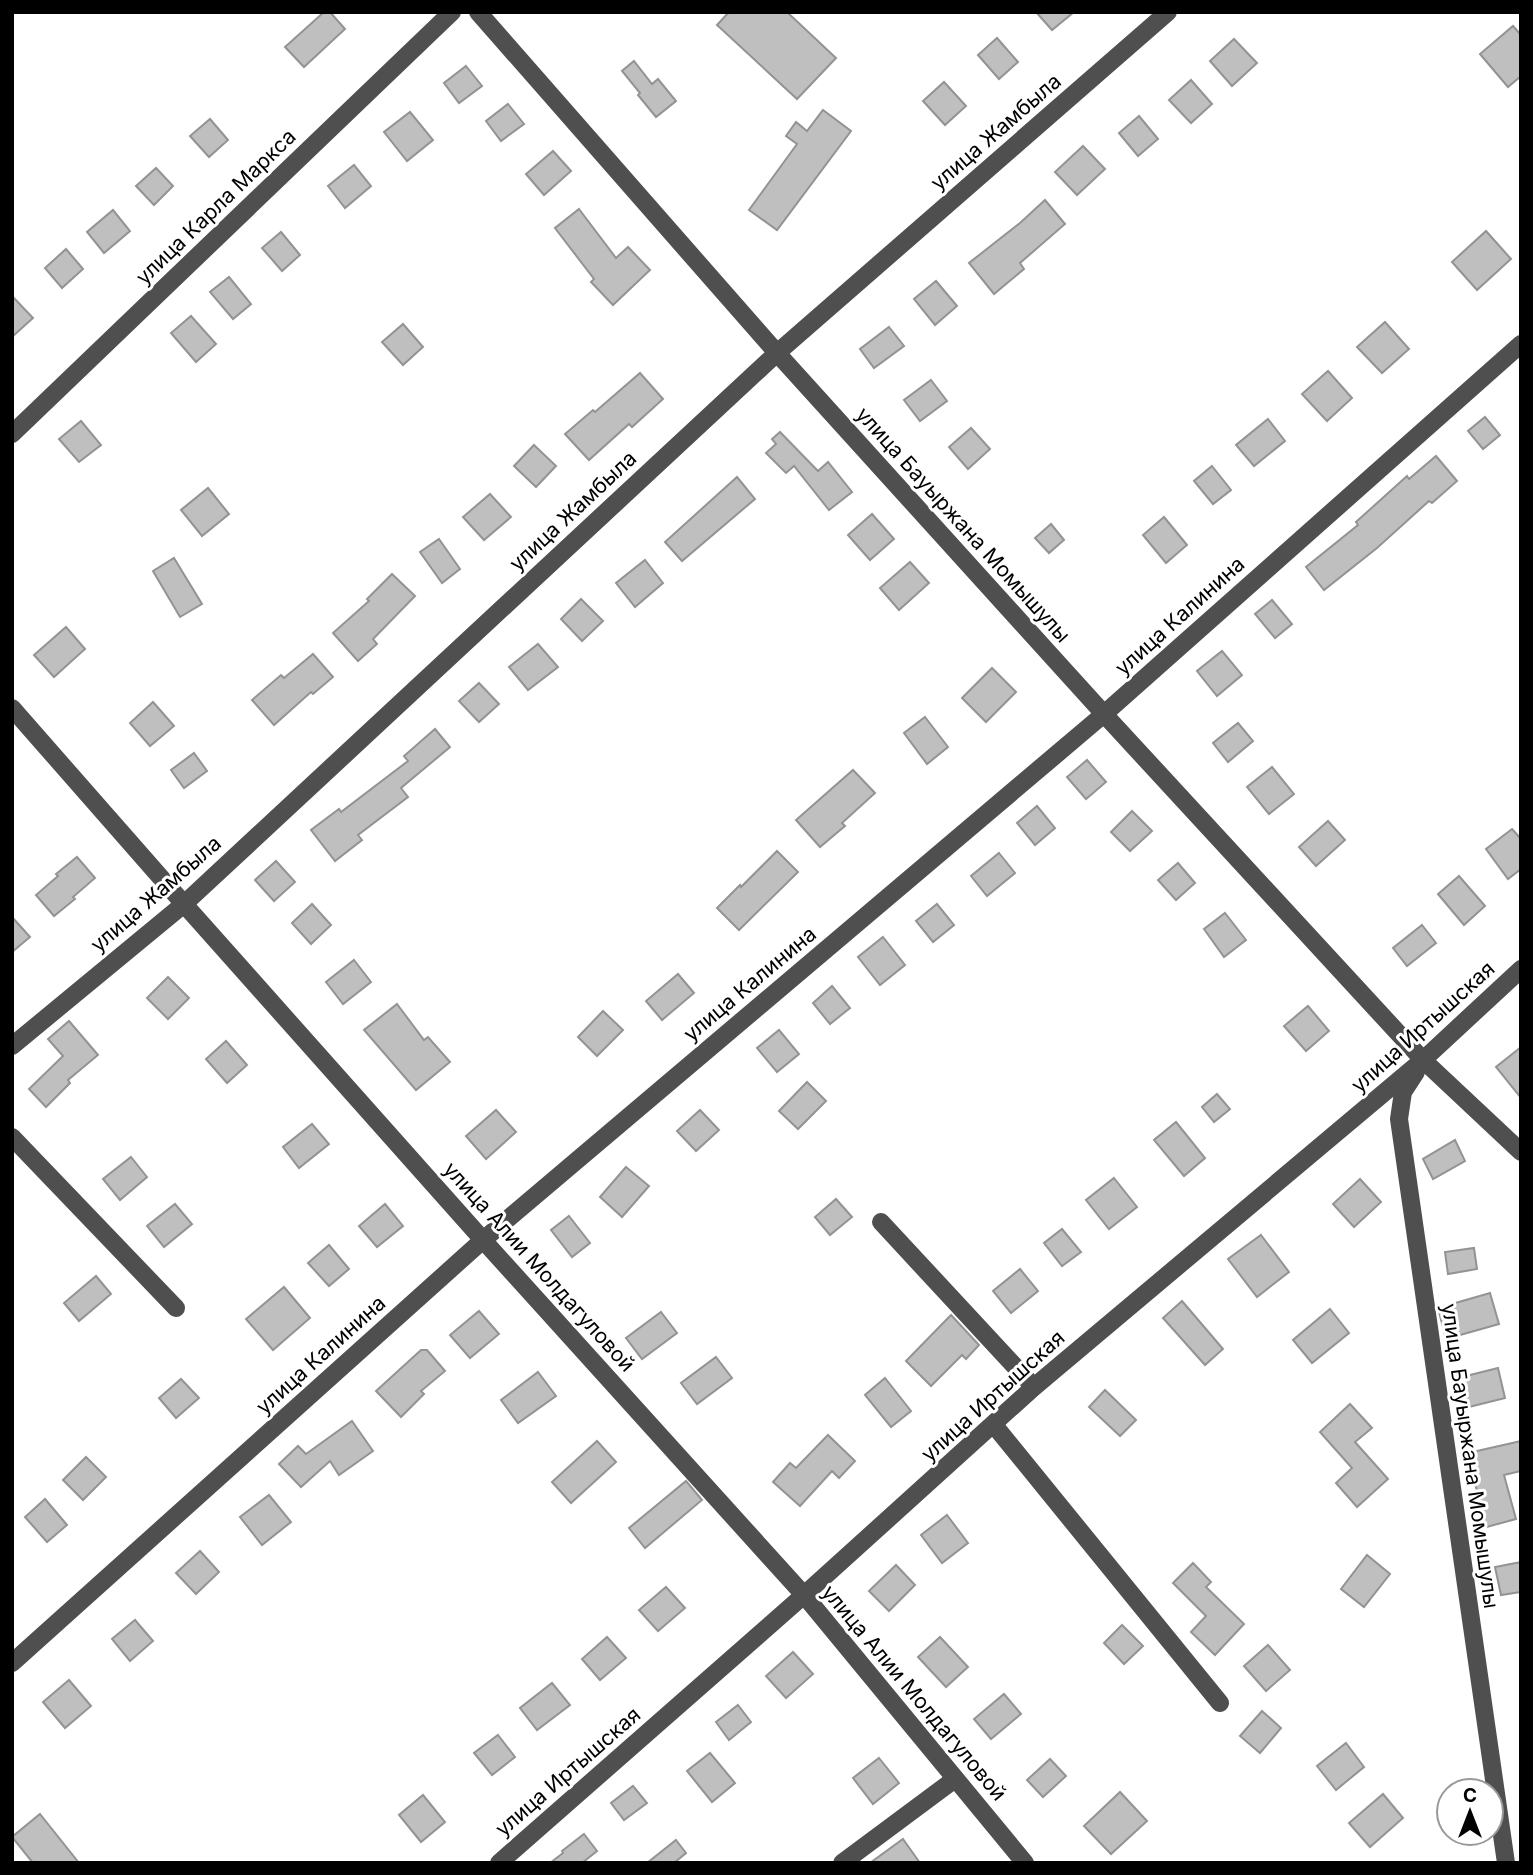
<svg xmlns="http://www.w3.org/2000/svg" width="1533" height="1875" font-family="Inter,sans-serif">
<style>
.building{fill:#bfbfbf;stroke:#939393;stroke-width:2}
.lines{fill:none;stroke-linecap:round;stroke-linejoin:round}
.minor{stroke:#4f4f4f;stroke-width:18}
.labels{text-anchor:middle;stroke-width:6;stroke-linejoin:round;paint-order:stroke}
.street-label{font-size:21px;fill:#000;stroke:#fff}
</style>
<rect width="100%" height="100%" fill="#fff"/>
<g class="building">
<polygon points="324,12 330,12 345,29 304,67 285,47"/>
<polygon points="729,12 787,12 836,58 797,99 717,25"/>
<polygon points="1036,12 1074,12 1052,30"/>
<polygon points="1513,26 1521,35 1521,76 1508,87 1480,54"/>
<polygon points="997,38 1018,62 999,79 978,55"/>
<polygon points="1234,39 1257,63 1232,86 1210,61"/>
<polygon points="634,61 652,84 658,79 676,101 656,117 638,95 640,93 622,71"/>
<polygon points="466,66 482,86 459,103 444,83"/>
<polygon points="1191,80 1212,104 1191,123 1169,100"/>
<polygon points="944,82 966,106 945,125 923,101"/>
<polygon points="508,104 524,124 501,141 486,121"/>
<polygon points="823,110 851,131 777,230 749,210 797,144 786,136 796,122 807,131"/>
<polygon points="410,112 433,140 407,161 384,132"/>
<polygon points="1139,116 1158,139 1138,156 1119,133"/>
<polygon points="210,119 228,140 209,157 190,136"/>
<polygon points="1083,146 1105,169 1077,195 1055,172"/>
<polygon points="553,151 571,171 544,195 526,174"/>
<polygon points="354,165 371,186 345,208 328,186"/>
<polygon points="156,168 173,186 154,205 136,186"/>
<polygon points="1045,200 1065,224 1020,263 1024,269 994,294 969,263 1020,223"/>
<polygon points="579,209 616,258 628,247 650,270 613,305 591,282 594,279 555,228"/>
<polygon points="113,210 130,231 104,253 87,232"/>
<polygon points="1486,231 1511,259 1477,290 1452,262"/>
<polygon points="281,232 300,255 282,271 262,248"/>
<polygon points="66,249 83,269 62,288 45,268"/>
<polygon points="229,277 251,304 233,319 210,292"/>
<polygon points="936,281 957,306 935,325 914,299"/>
<polygon points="12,296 33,318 12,337"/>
<polygon points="191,316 216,344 196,362 171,333"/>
<polygon points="1385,322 1409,349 1382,373 1357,347"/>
<polygon points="403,324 423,347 403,365 382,342"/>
<polygon points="889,327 904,346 874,368 860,349"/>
<polygon points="1328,371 1352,398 1327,421 1302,394"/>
<polygon points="640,373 663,399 632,427 629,424 589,460 565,434 593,410 595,412"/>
<polygon points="931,380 947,401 920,421 904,400"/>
<polygon points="1485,417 1500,435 1483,449 1468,431"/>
<polygon points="1268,419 1285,441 1254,466 1236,445"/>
<polygon points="81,421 101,445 79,462 59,439"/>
<polygon points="971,428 990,449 968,469 949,447"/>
<polygon points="780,432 818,471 828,462 852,492 829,510 794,466 786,473 766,453 776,444 772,439"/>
<polygon points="534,445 556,466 536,487 514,466"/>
<polygon points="1436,456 1457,481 1432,503 1429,501 1377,548 1324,590 1306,567 1358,525 1356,522 1407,476 1409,479"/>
<polygon points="1212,466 1231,490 1213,504 1194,481"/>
<polygon points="737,477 755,499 682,561 665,542"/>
<polygon points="208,488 229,514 202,536 181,510"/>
<polygon points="490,494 511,517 484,540 463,517"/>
<polygon points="872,514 894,539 870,560 848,535"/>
<polygon points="1164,517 1187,545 1166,563 1143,535"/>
<polygon points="1051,524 1064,540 1049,553 1035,538"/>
<polygon points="439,539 460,569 442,583 420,552"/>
<polygon points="174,558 202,604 180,617 153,571"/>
<polygon points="645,560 663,583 635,607 616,583"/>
<polygon points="910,562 929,583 899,610 880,588"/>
<polygon points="392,574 415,596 373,639 377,644 358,661 333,633 369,601 367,599"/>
<polygon points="581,599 603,621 582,641 561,619"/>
<polygon points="1272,600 1292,624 1275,638 1255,614"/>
<polygon points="66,627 85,649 54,677 34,655"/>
<polygon points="538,644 558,667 528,690 509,667"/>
<polygon points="1222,651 1242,675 1217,696 1197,671"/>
<polygon points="313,654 333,677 313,694 311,692 274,725 252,700 281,675 284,678"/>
<polygon points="992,668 1016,692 986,722 962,698"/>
<polygon points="479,683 499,704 479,722 459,701"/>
<polygon points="153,702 174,726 150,746 130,723"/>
<polygon points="925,717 948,747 927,764 904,733"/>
<polygon points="1238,723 1253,741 1228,762 1213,743"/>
<polygon points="435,729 450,747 401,788 408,797 358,835 362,840 335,861 311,830 339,809 341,812 408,761 404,756"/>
<polygon points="194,753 207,771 184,788 171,770"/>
<polygon points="1087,760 1106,782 1086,799 1067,777"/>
<polygon points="1272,767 1294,794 1269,814 1247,787"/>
<polygon points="853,770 875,793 842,823 845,826 820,847 796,820"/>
<polygon points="1037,806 1055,828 1035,845 1017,823"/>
<polygon points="1132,811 1152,831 1130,851 1111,832"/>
<polygon points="1328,821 1345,840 1316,866 1299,847"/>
<polygon points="1512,829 1521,839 1521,869 1508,879 1486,849"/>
<polygon points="777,851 798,872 739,930 717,908 740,885 741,887"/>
<polygon points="999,853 1015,873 987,896 971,876"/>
<polygon points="77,857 95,878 73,897 75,899 54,916 36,895 58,876 56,874"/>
<polygon points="276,861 295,882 274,901 255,880"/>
<polygon points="1178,863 1195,883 1176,900 1158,880"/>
<polygon points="1459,876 1485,906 1464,925 1438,894"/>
<polygon points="312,904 331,925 311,944 292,923"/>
<polygon points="937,904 954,925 933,942 916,921"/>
<polygon points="1225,913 1246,940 1224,957 1204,929"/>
<polygon points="12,917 30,937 12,952"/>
<polygon points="1422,925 1436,943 1407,966 1393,948"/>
<polygon points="883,937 905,965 880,985 858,957"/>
<polygon points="354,960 371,982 343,1004 326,982"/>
<polygon points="678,974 694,993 662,1020 646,1001"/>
<polygon points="168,977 189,998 168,1019 147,998"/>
<polygon points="832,986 850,1008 830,1024 813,1003"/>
<polygon points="397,1004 424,1040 428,1037 450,1062 416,1090 364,1030"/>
<polygon points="1308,1006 1329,1031 1306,1051 1284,1026"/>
<polygon points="603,1011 623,1030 597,1056 578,1037"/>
<polygon points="69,1021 98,1055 68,1080 70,1083 46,1107 29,1089 63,1056 48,1039"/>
<polygon points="779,1030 799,1054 777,1072 757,1048"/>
<polygon points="226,1041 247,1065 227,1083 206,1059"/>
<polygon points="1521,1047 1521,1098 1496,1067"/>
<polygon points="807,1082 826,1101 798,1129 779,1111"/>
<polygon points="1217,1094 1230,1109 1214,1122 1202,1107"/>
<polygon points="496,1110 516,1132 486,1159 466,1136"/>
<polygon points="700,1110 719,1130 696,1151 677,1131"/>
<polygon points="1176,1122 1205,1158 1184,1176 1154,1140"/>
<polygon points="312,1124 329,1144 299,1168 283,1147"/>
<polygon points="1455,1140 1465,1161 1433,1179 1423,1159"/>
<polygon points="131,1157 147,1177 120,1200 103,1179"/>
<polygon points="626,1167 649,1186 622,1217 600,1197"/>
<polygon points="1114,1178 1137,1207 1109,1229 1086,1200"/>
<polygon points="1360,1179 1381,1202 1354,1227 1333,1204"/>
<polygon points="836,1199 852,1217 830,1235 815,1217"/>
<polygon points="175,1204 192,1224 164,1247 147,1226"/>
<polygon points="385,1204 403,1226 377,1247 359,1226"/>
<polygon points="569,1216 590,1243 572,1257 551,1230"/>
<polygon points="1062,1229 1081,1252 1062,1266 1044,1243"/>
<polygon points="1261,1235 1289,1272 1257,1297 1228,1259"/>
<polygon points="329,1245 349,1269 329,1286 308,1263"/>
<polygon points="1474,1248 1477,1269 1448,1274 1445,1252"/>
<polygon points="1020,1269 1038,1291 1011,1313 993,1291"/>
<polygon points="96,1276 111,1294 79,1321 64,1303"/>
<polygon points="284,1287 310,1318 273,1350 246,1319"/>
<polygon points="1490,1293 1499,1324 1446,1339 1438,1308"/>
<polygon points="1182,1301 1223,1349 1205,1365 1163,1318"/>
<polygon points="1330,1309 1349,1333 1312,1363 1293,1340"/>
<polygon points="479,1311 499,1334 470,1358 450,1335"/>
<polygon points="661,1312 677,1333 642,1359 626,1338"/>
<polygon points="951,1315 979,1345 966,1359 962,1355 931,1386 906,1361"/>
<polygon points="421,1350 427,1350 445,1371 421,1391 424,1394 401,1417 376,1391"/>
<polygon points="716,1357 732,1378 697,1404 681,1383"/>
<polygon points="1498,1368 1505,1398 1465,1408 1458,1378"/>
<polygon points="538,1372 556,1396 518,1423 501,1400"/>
<polygon points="885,1378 911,1411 891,1427 865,1395"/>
<polygon points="181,1379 199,1398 176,1418 159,1398"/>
<polygon points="1105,1390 1136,1420 1120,1436 1089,1407"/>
<polygon points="1350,1404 1372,1428 1355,1442 1388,1479 1357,1507 1336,1483 1352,1468 1320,1432"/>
<polygon points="352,1421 373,1451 339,1475 330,1461 301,1487 279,1464 298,1446 306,1454"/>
<polygon points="828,1435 855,1461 839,1478 832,1471 800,1506 773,1482 790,1463 796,1468"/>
<polygon points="597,1441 616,1462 571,1503 552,1482"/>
<polygon points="1521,1441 1521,1471 1504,1475 1516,1519 1483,1528 1476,1501 1479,1500 1468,1453"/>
<polygon points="86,1457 106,1477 83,1500 63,1480"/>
<polygon points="686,1481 702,1500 645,1548 629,1528"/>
<polygon points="269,1495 291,1522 262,1545 240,1517"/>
<polygon points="45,1499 67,1525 47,1542 25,1517"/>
<polygon points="947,1515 968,1543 942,1563 921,1535"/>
<polygon points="200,1551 219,1572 196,1594 176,1573"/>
<polygon points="1367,1555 1390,1574 1364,1607 1341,1589"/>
<polygon points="1521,1562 1521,1592 1501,1595 1495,1567"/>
<polygon points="1193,1563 1211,1582 1206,1587 1244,1624 1215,1655 1191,1632 1206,1616 1173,1583"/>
<polygon points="896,1565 915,1585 889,1611 869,1591"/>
<polygon points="666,1587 685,1608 658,1631 639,1610"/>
<polygon points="135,1620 153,1641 130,1661 112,1639"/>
<polygon points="1122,1625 1143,1646 1124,1664 1104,1643"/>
<polygon points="607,1637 626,1658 600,1680 582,1659"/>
<polygon points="940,1637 968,1667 946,1687 918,1657"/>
<polygon points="1268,1645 1290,1670 1266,1691 1244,1666"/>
<polygon points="793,1652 813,1674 786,1698 766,1676"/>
<polygon points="69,1680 91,1706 65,1728 43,1702"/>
<polygon points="552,1683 570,1705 537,1730 520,1708"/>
<polygon points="1004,1694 1021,1714 991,1739 974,1719"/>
<polygon points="738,1705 751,1722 729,1740 716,1722"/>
<polygon points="1262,1711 1281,1728 1260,1753 1240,1736"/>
<polygon points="498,1735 515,1757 492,1775 474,1753"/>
<polygon points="1346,1743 1364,1767 1336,1790 1317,1766"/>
<polygon points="710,1753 735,1783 712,1802 687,1771"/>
<polygon points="879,1758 899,1783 873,1804 853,1778"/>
<polygon points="1050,1759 1066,1776 1043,1797 1027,1780"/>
<polygon points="633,1786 647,1803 624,1820 611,1803"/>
<polygon points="1120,1792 1147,1821 1111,1854 1084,1826"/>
<polygon points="1383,1794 1403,1818 1370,1847 1349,1823"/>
<polygon points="423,1795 445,1822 421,1842 399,1815"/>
<polygon points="40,1814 79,1863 33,1863 12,1837"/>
<polygon points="584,1834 597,1851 582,1863 550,1863 563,1853 562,1851"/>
<polygon points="903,1839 920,1863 870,1863"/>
<polygon points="676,1840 686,1853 674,1863 647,1863"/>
</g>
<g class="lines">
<g class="minor">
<polyline points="478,12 777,353 1104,714 1423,1060 1521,1152"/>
<polyline points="12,434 452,12"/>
<polyline points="12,708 184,904 483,1240 804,1595 1025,1863"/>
<polyline points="12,1046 184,904 777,353 1168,12"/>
<polyline points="1416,1072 1403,1092 1399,1119 1506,1863"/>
<polyline points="12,1137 176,1308"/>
<polyline points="881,1222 1034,1387"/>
<polyline points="994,1425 1220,1703"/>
<polyline points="12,1663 483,1240 1104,714 1521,344"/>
<polyline points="499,1863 804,1595 1034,1387 1423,1060 1521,969"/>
<polyline points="842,1863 955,1779"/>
</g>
</g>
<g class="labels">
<g class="street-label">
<text transform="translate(996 132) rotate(-41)" y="7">улица Жамбыла</text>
<text transform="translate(216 207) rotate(-44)" y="7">улица Карла Маркса</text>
<text transform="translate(573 511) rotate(-43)" y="7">улица Жамбыла</text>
<text transform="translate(963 525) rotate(48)" y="7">улица Бауыржана Момышулы</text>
<text transform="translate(1180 616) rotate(-42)" y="7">улица Калинина</text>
<text transform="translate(156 894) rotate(-41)" y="7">улица Жамбыла</text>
<text transform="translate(750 984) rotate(-40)" y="7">улица Калинина</text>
<text transform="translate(1423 1027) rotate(-42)" y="7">улица Иртышская</text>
<text transform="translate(539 1267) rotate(48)" y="7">улица Алии Молдагуловой</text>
<text transform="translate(321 1355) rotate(-42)" y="7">улица Калинина</text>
<text transform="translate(993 1396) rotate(-42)" y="7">улица Иртышская</text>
<text transform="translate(1470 1456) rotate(82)" y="7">улица Бауыржана Момышулы</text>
<text transform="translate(914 1693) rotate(50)" y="7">улица Алии Молдагуловой</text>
<text transform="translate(568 1772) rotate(-41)" y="7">улица Иртышская</text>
</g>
</g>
<rect width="1533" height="1875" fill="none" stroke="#000000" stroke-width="28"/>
<g transform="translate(1470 1812)"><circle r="33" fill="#ffffff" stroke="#999999" stroke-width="2"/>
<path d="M0-5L12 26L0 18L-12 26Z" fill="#000000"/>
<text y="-10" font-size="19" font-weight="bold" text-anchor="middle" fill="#000000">С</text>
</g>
</svg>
